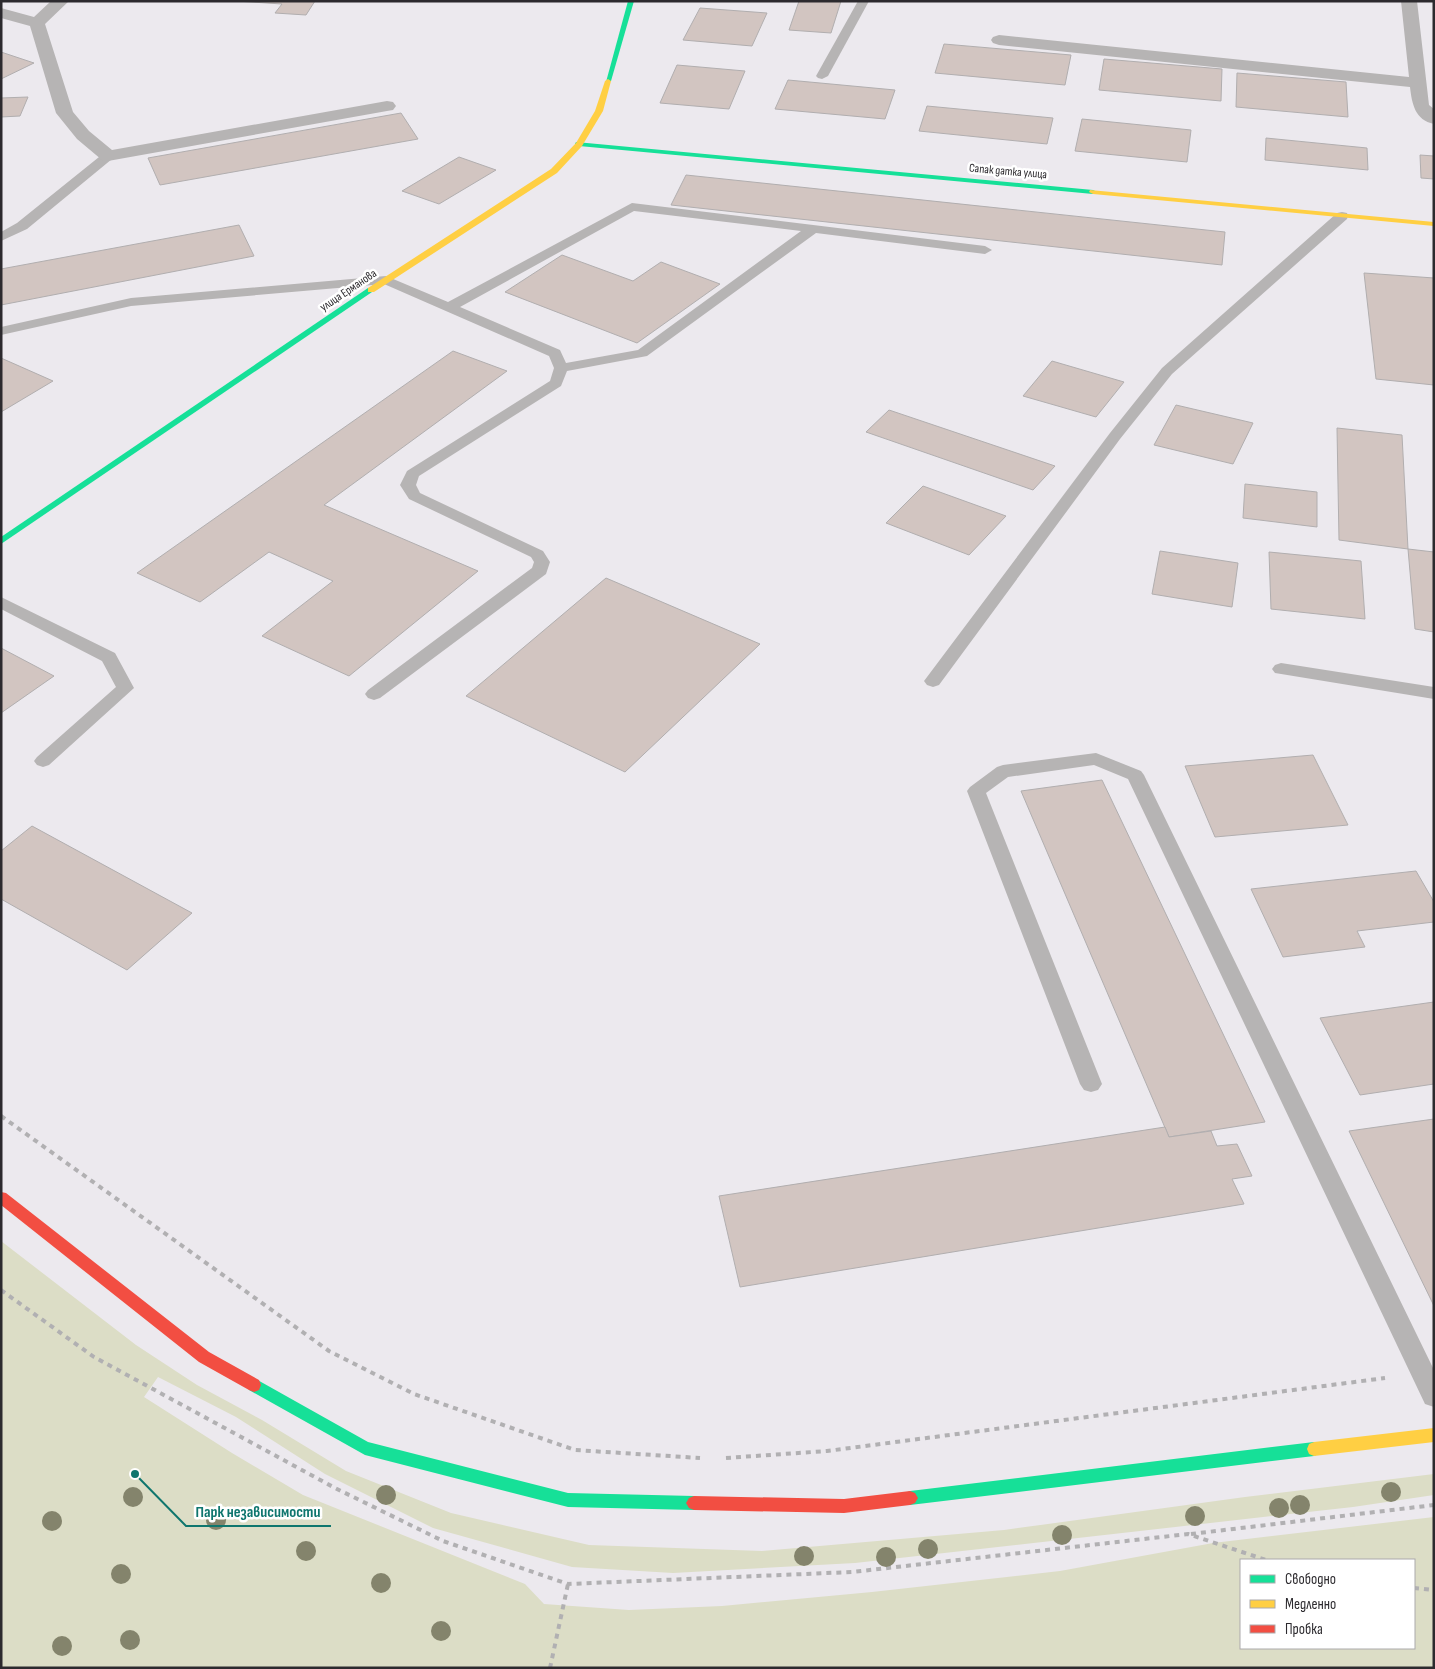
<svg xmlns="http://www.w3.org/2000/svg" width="1435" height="1669" font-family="'Sofia Sans Condensed',sans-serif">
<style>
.green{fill:#dcddc6;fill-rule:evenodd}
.building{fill:#d2c5c1;stroke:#b1aeaf}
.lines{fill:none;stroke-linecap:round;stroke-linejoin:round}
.path{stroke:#b1b0b2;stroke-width:4;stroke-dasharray:5 5;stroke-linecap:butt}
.lane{fill:#b6b4b4;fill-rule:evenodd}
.street{fill:#b6b4b4;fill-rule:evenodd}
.fast{fill:#16e098;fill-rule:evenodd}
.slow{fill:#ffcf43;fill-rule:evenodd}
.jam{fill:#f24e42;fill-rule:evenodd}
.tree{fill:#84846c}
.labels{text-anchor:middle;stroke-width:5;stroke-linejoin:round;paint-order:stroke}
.far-street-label{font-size:12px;fill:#2c2a2e;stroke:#fff}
.leader{fill:none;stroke:#0f766e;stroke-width:2}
.callout-dot{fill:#0f766e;stroke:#fff;stroke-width:2}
.callout-label{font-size:16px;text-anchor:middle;font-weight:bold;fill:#0f766e;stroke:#fff;stroke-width:5;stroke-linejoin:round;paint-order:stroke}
</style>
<rect width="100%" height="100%" fill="#ece9ee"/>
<path class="green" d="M1 1241 136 1345 197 1385 262 1420 346 1471 451 1513 589 1545 762 1551 1004 1530 1245 1497 1434 1474V1495L1353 1507 855 1563 673 1573 572 1567 433 1528 325 1474 236 1417 158 1377 144 1397 232 1453 303 1495 525 1584 544 1604 629 1610 722 1606 872 1592 1060 1571 1213 1543 1434 1517V1668H1ZM1241 1560H1414V1648H1241Z"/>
<g class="building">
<polygon points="236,1 315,1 306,15 275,13 282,4"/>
<polygon points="799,1 841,1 831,33 789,30"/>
<polygon points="700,8 767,13 752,46 683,40"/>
<polygon points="944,44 1071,55 1065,85 935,73"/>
<polygon points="1,52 34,63 1,79"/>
<polygon points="1104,59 1222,69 1221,101 1099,90"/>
<polygon points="677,65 745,71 729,109 660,103"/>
<polygon points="1237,73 1346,82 1348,117 1236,107"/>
<polygon points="788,80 895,90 885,119 775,109"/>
<polygon points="28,97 20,116 1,117 1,98"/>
<polygon points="927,106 1053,118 1047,144 919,131"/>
<polygon points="401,113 418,139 160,185 148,158"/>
<polygon points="1082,119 1191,130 1187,162 1075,151"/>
<polygon points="1266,138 1367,148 1368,170 1265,160"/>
<polygon points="1420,155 1434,156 1434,179 1421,178"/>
<polygon points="459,157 496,170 439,204 402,191"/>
<polygon points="686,175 1225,232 1222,265 671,205"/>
<polygon points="239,225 254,256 1,305 1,269"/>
<polygon points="562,255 633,281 661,262 720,284 637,343 505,292"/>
<polygon points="1364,273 1434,278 1434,385 1376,379"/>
<polygon points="453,351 507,371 324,505 478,571 349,676 262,636 333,581 269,552 200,602 137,573"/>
<polygon points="1,358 53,381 1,412"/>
<polygon points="1052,361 1124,382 1096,417 1023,396"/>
<polygon points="1176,405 1253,423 1233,464 1154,445"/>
<polygon points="889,410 1055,466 1033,490 866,432"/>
<polygon points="1337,428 1402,435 1408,549 1339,540"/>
<polygon points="1245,484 1317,492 1317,527 1243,518"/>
<polygon points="923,486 1006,516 969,555 886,523"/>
<polygon points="1408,549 1434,552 1434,632 1415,629"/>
<polygon points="1160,551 1238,563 1232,607 1152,594"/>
<polygon points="1269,552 1361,561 1365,619 1271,609"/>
<polygon points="606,578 760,644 625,772 466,696"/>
<polygon points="1,648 54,676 1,713"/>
<polygon points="1313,755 1348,825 1215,837 1185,766"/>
<polygon points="1102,780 1265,1122 1169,1137 1021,791"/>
<polygon points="32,826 192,913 127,970 1,899 1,851"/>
<polygon points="1416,871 1434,902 1434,922 1357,931 1365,947 1283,957 1251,889"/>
<polygon points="1434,1002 1434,1084 1360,1095 1320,1018"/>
<polygon points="1434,1119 1434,1306 1349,1131"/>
<polygon points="1165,1127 1169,1137 1211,1131 1217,1146 1237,1144 1252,1176 1232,1179 1244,1204 740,1287 719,1196"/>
</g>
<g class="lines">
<g class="path">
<polyline points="1,1116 329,1351 414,1394 575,1450 700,1458"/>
<polyline points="1,1290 94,1357 335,1488 443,1541 568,1584 852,1572 1188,1534 1266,1560"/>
<polyline points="726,1458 827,1451 1385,1378"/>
<polyline points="1191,1534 1434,1505"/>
<polyline points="1414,1588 1434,1590"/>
<polyline points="550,1668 568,1584"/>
</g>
<g class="lane">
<polygon points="858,1 869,1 828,76 822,79 818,78 816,76"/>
<polygon points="108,152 114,156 112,159 27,229 1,241 1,232 17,223 104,153"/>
<path d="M632 203 985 246 992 250 985 254 816 233 647 356 567 371 561 386 419 476 416 485 420 493 543 551 550 562 546 574 380 698 374 700 368 698 365 694 368 690 532 568 534 562 531 557 409 499 400 485 407 471 550 381 554 368 549 356 384 284 131 306 1 335V327L131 298 386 276 448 302ZM634 211 801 231 638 350 566 363 560 350 460 307Z"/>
<polygon points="1342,212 1347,213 1348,216 1347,219 1172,374 1120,439 939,685 933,687 927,685 924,681 1110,433 1162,368 1337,213"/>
<polygon points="1,597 115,653 134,688 49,765 43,767 37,765 34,761 37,757 116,687 102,661 1,609"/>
<polygon points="1281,663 1434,687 1434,699 1275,673 1272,669 1275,665"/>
<polygon points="1096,753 1141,771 1144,775 1434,1370 1434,1407 1425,1404 1128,779 1094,765 1008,777 986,793 1102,1084 1098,1090 1091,1092 1084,1090 1080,1084 967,791 970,787 997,767 1003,765"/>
</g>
<g class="street">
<polygon points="51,1 69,1 45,24 73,112 89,131 112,150 387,101 393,102 396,106 393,110 387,111 108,161 102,160 77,139 56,113 30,26 1,18 1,8 34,17"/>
<path d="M1401 1H1417L1429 105 1434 109V124C1415 120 1412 104 1410 87L999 45 993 43 991 40 993 37 999 35 1409 77Z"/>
</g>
<g class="fast">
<polygon points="628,1 634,1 611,81 606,82"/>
<polygon points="576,142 1093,190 1097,192 1093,194 579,146 575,144"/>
<polygon points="368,288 375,290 1,544 1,537"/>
<polygon points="254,1378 368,1442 568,1493 694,1496 699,1498 702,1503 699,1508 694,1510 568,1507 365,1455 249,1390 247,1385 249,1380"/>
<polygon points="1314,1442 1319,1444 1321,1449 1319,1454 1314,1456 910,1505 905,1503 902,1498 905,1493 910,1491"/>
</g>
<g class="slow">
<polygon points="608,79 611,81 603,111 582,146 557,173 374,292 368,292 368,288 551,169 576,143 595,111 605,81"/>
<polygon points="1090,190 1434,222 1434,226 1093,194 1089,192"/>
<polygon points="1434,1428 1434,1442 1314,1456 1309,1454 1307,1449 1309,1444 1314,1442"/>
</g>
<g class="jam">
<polygon points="1,1192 6,1193 209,1352 259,1380 261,1385 259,1390 254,1392 249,1390 199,1362 1,1205"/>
<polygon points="910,1491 915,1493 918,1498 915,1503 910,1505 844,1513 694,1510 689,1508 686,1503 689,1498 694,1496 844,1499"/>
</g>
</g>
<g class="tree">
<circle cx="1391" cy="1492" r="10"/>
<circle cx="386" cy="1495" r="10"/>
<circle cx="133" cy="1497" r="10"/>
<circle cx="1300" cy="1505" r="10"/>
<circle cx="1279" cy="1508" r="10"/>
<circle cx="1195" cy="1516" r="10"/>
<circle cx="216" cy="1520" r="10"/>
<circle cx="52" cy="1521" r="10"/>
<circle cx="1062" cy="1535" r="10"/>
<circle cx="928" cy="1549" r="10"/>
<circle cx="306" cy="1551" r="10"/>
<circle cx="804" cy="1556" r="10"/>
<circle cx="886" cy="1557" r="10"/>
<circle cx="121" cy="1574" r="10"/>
<circle cx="381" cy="1583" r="10"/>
<circle cx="441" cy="1631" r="10"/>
<circle cx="130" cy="1640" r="10"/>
<circle cx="62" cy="1646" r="10"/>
</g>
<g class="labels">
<g class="far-street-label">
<text transform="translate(1008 171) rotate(5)" y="4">Сапак датка улица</text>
<text transform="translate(348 290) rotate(-34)" y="4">улица Ерманова</text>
</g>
</g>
<path class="leader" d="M135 1474L186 1526H331"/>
<circle class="callout-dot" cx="135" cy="1474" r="5"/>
<g class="callout-label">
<text x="258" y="1517">Парк независимости</text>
</g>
<rect width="1435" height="1669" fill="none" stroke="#2c2a2e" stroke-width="5"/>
<rect x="1240" y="1559" width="175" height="90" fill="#ffffff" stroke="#abaaab"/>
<rect x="1250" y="1575" width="25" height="8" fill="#16e098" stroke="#abaaab"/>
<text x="1285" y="1584" font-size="15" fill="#2c2a2e">Свободно</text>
<rect x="1250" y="1600" width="25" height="8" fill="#ffcf43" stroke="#abaaab"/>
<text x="1285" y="1609" font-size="15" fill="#2c2a2e">Медленно</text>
<rect x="1250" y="1625" width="25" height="8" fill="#f24e42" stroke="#abaaab"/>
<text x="1285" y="1634" font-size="15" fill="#2c2a2e">Пробка</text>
</svg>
